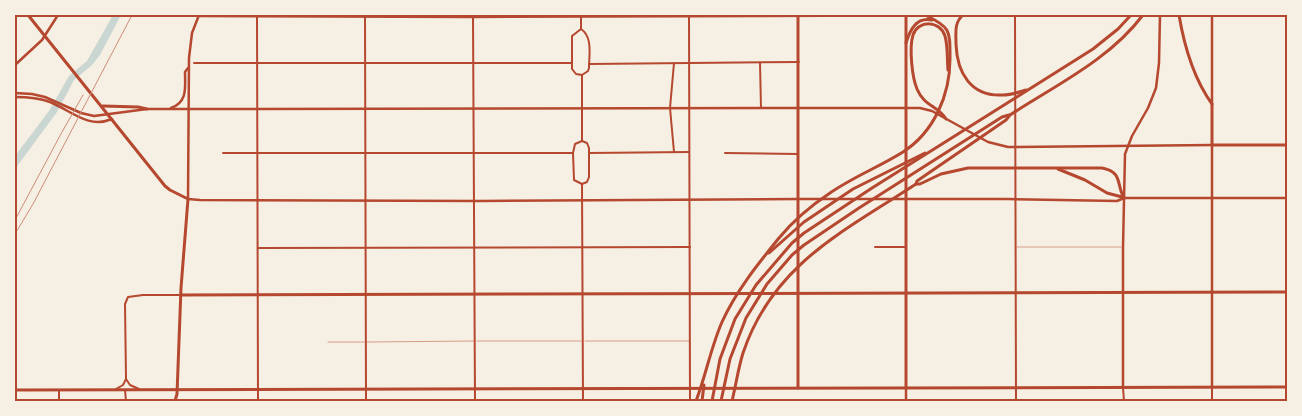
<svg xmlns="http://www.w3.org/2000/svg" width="1302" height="416" font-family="Commissioner,sans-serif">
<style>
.water{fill:#c9d6d2}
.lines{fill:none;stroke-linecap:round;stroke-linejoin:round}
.service{stroke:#b5482f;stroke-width:0.5}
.minor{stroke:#b5482f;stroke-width:2}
.tertiary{stroke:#b5482f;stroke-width:2.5}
.secondary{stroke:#b5482f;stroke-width:2.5}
.primary{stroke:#b5482f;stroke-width:3}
.motorway{stroke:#b5482f;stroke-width:3}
.rail{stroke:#cf8b77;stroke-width:1}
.neatline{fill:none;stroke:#b5482f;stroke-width:2}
</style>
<rect width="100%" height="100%" fill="#f6efe4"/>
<polygon class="water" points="113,15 121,15 100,55 92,65 74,80 57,112 15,169 15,156 49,111 69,76 87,61"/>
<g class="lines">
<g class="service">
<polyline points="1017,247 1121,247"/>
<polyline points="477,341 581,341"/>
<polyline points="585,341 689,341"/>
<polyline points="328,342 364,342"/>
<polyline points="367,342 474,341"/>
</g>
<g class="minor">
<polyline points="365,15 366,401"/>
<polyline points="581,15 581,29"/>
<polyline points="689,15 690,401"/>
<polyline points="1015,15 1016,401"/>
<polyline points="257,16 258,401"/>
<polyline points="473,17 475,401"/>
<polyline points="581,29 572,36 572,69 576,74 582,75"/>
<path d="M581 29C593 37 589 55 589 68L588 71 582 75"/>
<polyline points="194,63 572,63"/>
<polyline points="674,63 670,108 674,152"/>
<polyline points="760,63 761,108"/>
<polyline points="589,64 799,62"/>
<polyline points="582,75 582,141"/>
<polygon points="582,141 587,143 589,148 589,177 587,182 582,184 574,180 573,153 575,144"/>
<polyline points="223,153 573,153"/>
<polyline points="589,153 689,152"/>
<polyline points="725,153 798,154"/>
<polyline points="582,184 583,401"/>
<polyline points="875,247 906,247"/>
<polyline points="258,248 690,247"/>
<polyline points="126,379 130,385 139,389"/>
<polyline points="1212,387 1212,401"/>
<polyline points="1123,388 1124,401"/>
<polyline points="116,389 123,385 126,379 125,304 128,297 143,295 180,295"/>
<polyline points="125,390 126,401"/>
<polyline points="59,401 59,390"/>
</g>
<g class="tertiary">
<polyline points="1212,15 1212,103"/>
<polyline points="199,16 473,17 1029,15"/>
<polyline points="188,109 798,108"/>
<polyline points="188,199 200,200 479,201 798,199"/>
<polyline points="906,387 906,401"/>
<polyline points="1123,387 1123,247 1125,154 1132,136 1148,108 1156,88 1159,63 1160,15"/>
<polyline points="1212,387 1212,145"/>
</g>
<g class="secondary">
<polyline points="15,65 42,40 58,15"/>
<polyline points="15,93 32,94 45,97 81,113 94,116 147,109 188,109"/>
<path d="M15 97C27 97 39 98 50 102 72 111 88 129 112 119"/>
<path d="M171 108C188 102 185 87 185 72L188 68"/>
<polyline points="798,108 920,108 932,111 988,142 1008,147 1212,145"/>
<polyline points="188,199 189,58 192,33 199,15"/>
<polyline points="798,199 1007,199 1117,201 1124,198 1287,198"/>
</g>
<g class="primary">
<polyline points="28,15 165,186 170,190 188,199 181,288 177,394 175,401"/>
<polyline points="798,15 798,388"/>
<polyline points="906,15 906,387"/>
<polyline points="1212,104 1212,145 1287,145"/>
<polyline points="103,106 138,107 147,109"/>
<polyline points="180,295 1287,292"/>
<polyline points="15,390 1287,387"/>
</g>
<g class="motorway">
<path d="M963 15C954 23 956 32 956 44 957 73 971 97 1003 95 1011 95 1019 92 1026 90"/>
<path d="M1179 15C1184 45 1194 79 1212 104"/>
<path d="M906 43C910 30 916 17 932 20"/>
<path d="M946 119C938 106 924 106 917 89 912 77 909 48 913 35 918 20 940 20 945 36 948 46 947 59 948 70"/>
<polyline points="1058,169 1085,180 1107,193 1122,197"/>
<path d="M916 184H920L941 174 968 168H1102C1123 172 1116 184 1124 198"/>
<polyline points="769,253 804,222 853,189 925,153"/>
<path d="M696 401C706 375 711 347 722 322 736 291 758 264 779 238 793 221 812 205 830 193 853 177 879 167 903 152 934 132 950 95 950 59 950 31 951 27 925 15"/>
<polyline points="702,401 704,385"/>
<polyline points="712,401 720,359 735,319 756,285 792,243 804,233 872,188 1093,49 1118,29 1131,15"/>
<polyline points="721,401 730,359 746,318 767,284 792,255 804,245 859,208 1002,117 1009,115"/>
<path d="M732 401C736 385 738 369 743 353 773 264 843 232 916 184L917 181 1006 120 1010 115C1056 85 1109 60 1143 15"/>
</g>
<g class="rail">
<polyline points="15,220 62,132 83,95"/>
<polyline points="15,234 33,204 132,15"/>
</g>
</g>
<rect width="1302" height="416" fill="none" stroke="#f6efe4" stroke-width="32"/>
<rect x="16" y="16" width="1270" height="384" class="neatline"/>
</svg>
